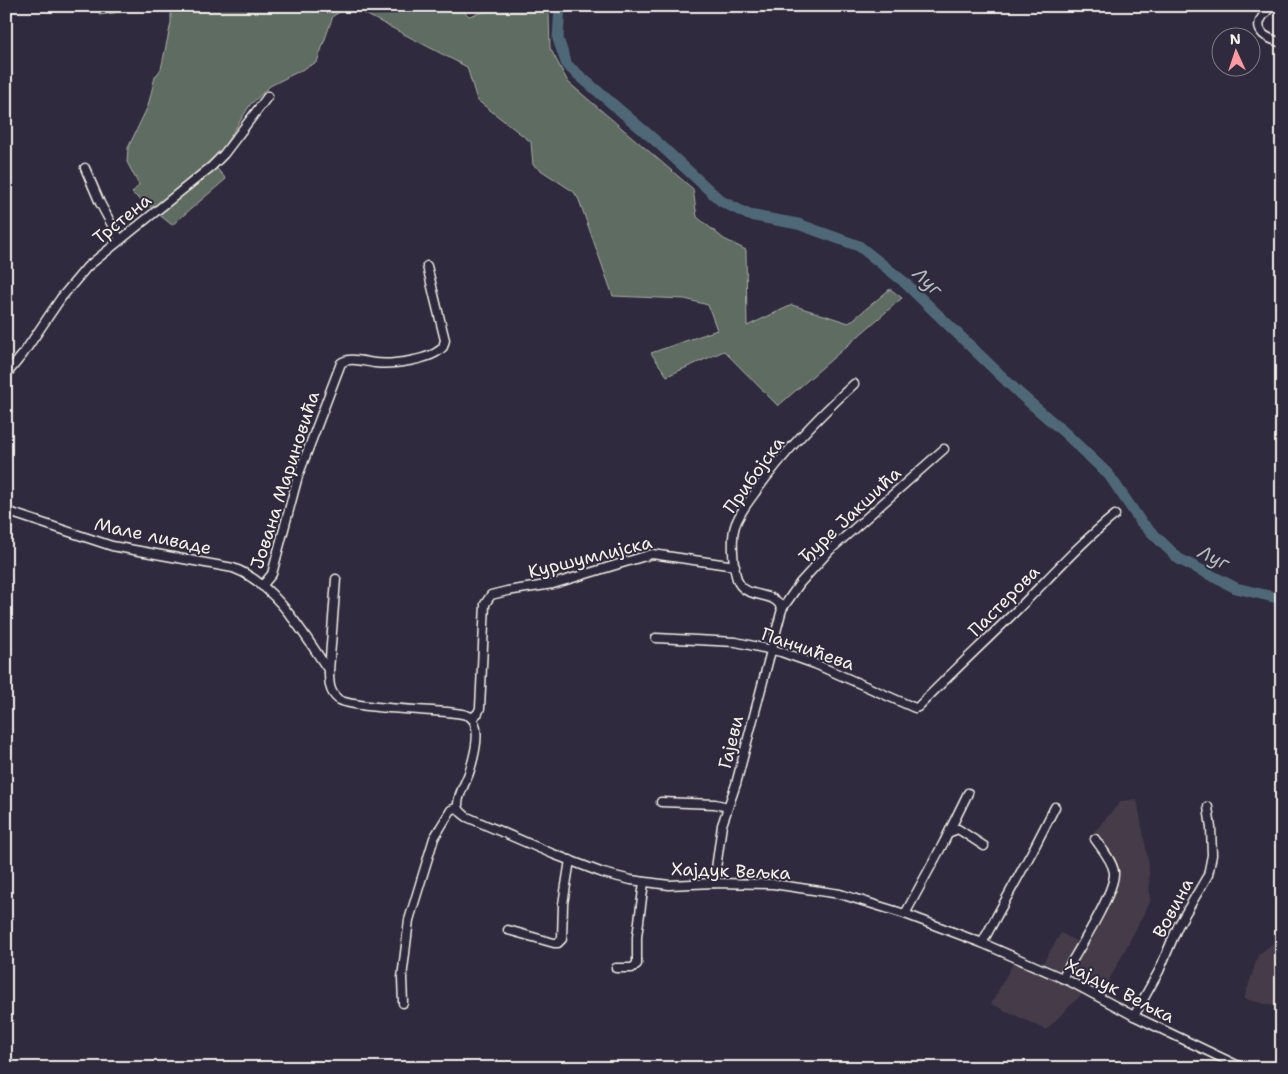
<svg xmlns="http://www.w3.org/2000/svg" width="1288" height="1074" font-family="'Shantell Sans',sans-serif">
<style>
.built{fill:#443b48}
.green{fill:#5e6c62;stroke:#a9aea5}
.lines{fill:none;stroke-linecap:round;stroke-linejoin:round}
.river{stroke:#4f6877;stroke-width:11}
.minor-casing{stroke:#f4f1e8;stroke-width:11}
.minor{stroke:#2f2a3d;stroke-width:8}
.labels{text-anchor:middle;stroke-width:4;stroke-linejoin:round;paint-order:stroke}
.street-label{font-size:18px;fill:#f4f1e8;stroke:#2f2a3d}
.water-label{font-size:19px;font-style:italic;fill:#b2babb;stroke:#2f2a3d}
</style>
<rect width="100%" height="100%" fill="#2f2a3d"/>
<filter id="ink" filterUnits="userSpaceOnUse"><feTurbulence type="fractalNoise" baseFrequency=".02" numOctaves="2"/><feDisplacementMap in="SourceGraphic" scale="10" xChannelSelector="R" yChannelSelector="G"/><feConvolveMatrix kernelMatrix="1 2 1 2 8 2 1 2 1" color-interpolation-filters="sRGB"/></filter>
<g filter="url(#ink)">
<g class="built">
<polygon points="1137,799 1149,865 1150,902 1101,996 1067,976 1117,882 1116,870 1112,861 1093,833 1121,801"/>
<polygon points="1061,933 1081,944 1061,975 1041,966"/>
<polygon points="1282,936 1282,1045 1274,1006 1244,999 1258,955"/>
<polygon points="1014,961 1083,993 1046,1030 991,1004"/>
<polygon points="1282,1048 1282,1068 1271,1068"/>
</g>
<g class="green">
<polygon points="99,6 164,6 99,15"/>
<polygon points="171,6 458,6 469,16 507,6 546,6 549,14 550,48 568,82 693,189 697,217 724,239 746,250 747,326 792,305 849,323 890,289 902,298 778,406 724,351 667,376 651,353 717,330 708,305 685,299 613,296 579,200 574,192 533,165 531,142 477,100 467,67 350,6 333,16 317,62 270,86 250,105 213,164 226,179 172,225 132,193 139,185 127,162 128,148 148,106 155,77 161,69 171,23"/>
</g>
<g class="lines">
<polyline class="river" points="560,6 558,39 567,65 657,142 721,201 749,215 798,224 859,246 903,281 1020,394 1065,433 1109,475 1141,522 1179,559 1236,588 1282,599"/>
<g class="minor-casing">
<g id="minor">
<path d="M1272 6C1265 13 1253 24 1263 34 1267 38 1276 41 1282 43"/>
<polyline points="85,168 100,203 120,240"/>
<polyline points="6,375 23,354 61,298 87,267 212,166 224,154 268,96"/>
<path d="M6 511 112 546 233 568C275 583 305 636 329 671"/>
<path d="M336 579 329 671C329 681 329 692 338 699 349 708 427 710 447 712 454 713 463 713 469 716 483 725 474 757 470 770 467 781 457 795 458 806 459 812 463 814 467 817L553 854 603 873 631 880 669 885 714 883 773 884 840 894 905 914 982 943 1069 981 1134 1016 1243 1068"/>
<path d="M262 586 272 574 298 476 341 363C350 356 364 362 375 363 392 365 432 360 443 347L445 340 443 332 427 266"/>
<path d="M782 609C775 589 744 601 737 579 733 567 731 538 735 526 739 513 749 501 757 490 785 451 819 416 854 384"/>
<path d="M656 638 736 642 781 652 815 664 915 708 918 707C951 673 986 641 1019 608 1051 576 1080 543 1115 515"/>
<polyline points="472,718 478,713 480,708 485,604 491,595 507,591 553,584 652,554 735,566"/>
<polyline points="661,802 715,804 728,807"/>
<polyline points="950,832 958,829 984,846"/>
<polyline points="714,883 722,825 736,784 782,609 800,583 829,551 944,449"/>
<polyline points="905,914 944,842 968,793"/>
<polyline points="508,930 554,943 558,943 562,939 563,904 570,860"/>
<polyline points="982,943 1034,848 1055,807"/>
<polyline points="616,968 632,968 637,964 637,937 644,882"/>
<path d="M1062 978C1074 957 1116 892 1114 872 1112 860 1101 848 1095 839"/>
<polyline points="403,1003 402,978 409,920 434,838 451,810 458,807"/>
<polyline points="1134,1016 1159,971 1178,926 1208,875 1212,855 1211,828 1208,807"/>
</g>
</g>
<use href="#minor" class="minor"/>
</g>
</g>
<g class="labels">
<g class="street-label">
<text transform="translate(122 219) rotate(-39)" y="6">Трстена</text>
<text transform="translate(754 475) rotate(-54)" y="6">Прибојска</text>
<text transform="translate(285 480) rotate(-72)" y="6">Јована Мариновића</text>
<text transform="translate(850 515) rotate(-43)" y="6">Ђуре Јакшића</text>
<text transform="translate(153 536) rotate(12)" y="6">Мале ливаде</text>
<text transform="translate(590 557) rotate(-14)" y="6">Куршумлијска</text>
<text transform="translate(1004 601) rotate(-45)" y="6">Пастерова</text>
<text transform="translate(808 649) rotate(19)" y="6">Панчићева</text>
<text transform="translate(731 742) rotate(-76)" y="6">Гајеви</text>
<text transform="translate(731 871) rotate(2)" y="6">Хајдук Вељка</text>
<text transform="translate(1173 908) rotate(-62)" y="6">Вовина</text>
<text transform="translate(1120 991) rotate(27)" y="6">Хајдук Вељка</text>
</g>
<g class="water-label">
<text transform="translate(928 281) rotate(43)" y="7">Луг</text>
<text transform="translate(1214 557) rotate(26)" y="7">Луг</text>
</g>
</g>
<rect width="1288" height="1074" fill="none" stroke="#2f2a3d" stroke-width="25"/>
<rect x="12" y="12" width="1263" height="1049" fill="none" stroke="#f4f1e8" stroke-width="2" filter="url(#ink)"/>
<g transform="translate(1236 52) rotate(357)"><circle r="24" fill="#2f2a3d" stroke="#7e7a81"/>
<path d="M0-4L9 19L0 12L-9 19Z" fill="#ff9aa2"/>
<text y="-8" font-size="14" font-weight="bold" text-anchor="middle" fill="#f4f1e8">N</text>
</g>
</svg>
